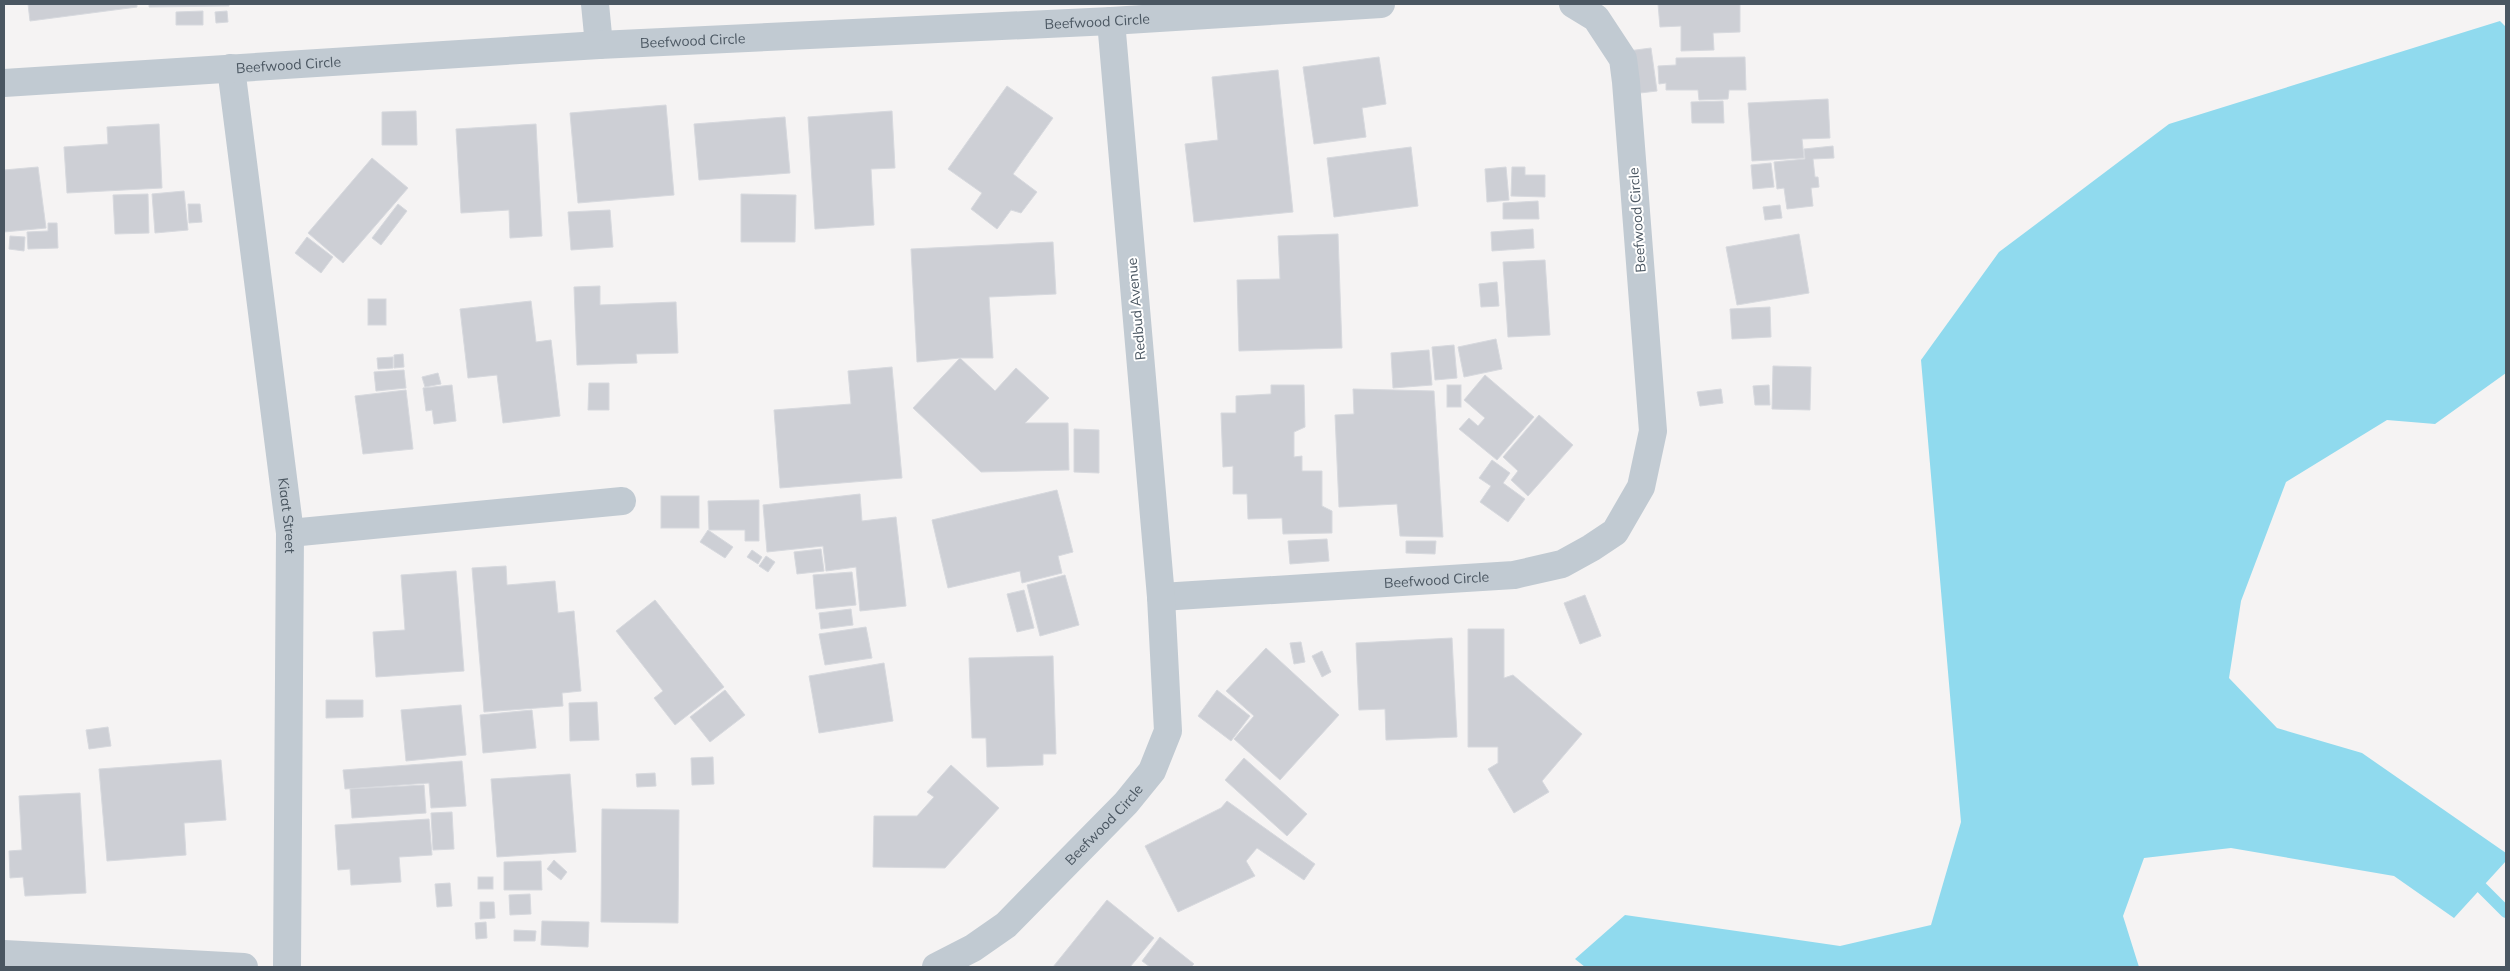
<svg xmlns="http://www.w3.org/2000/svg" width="2510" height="971" font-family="Mulish,sans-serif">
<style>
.water{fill:#90daee}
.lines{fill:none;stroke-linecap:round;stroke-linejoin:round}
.stream{stroke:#90daee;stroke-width:12}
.building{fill:#cdcfd5;stroke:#d7d9de}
.minor{stroke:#c1cad2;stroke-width:28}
.labels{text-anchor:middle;stroke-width:4;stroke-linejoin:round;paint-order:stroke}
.street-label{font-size:14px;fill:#4a5661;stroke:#fff}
</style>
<rect width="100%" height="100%" fill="#f5f3f3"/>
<polygon class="water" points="2500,21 2506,27 2506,373 2435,424 2387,420 2286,482 2241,601 2229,678 2277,728 2362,753 2506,853 2506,861 2454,918 2394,876 2231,848 2144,858 2123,916 2139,967 1585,967 1575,959 1625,915 1840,946 1931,925 1961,822 1921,360 1999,252 2169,124"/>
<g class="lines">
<polyline class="stream" points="2471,877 2506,912"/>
</g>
<g class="building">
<polygon points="28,4 137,4 137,7 30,21"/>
<polygon points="149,4 229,4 229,6 149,7"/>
<polygon points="1658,4 1740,4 1740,32 1713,33 1714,50 1681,51 1681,26 1660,27"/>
<polygon points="203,11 203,25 176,25 176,12"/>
<polygon points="227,11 228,22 216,23 215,12"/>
<polygon points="1651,48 1657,91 1640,93 1628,51"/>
<polygon points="1379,57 1386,104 1362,108 1366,137 1314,144 1303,67"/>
<polygon points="1745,57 1746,90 1729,90 1728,99 1699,100 1698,90 1666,90 1666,83 1659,84 1658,66 1676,65 1676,58"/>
<polygon points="1278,70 1293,212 1194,222 1185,144 1218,140 1212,77"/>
<polygon points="1007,86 1053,118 1013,174 1037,192 1021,213 1011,210 997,229 971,209 982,193 948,169"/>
<polygon points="1828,99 1830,138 1802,139 1804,158 1752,161 1748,103"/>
<polygon points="1723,101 1724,123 1692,123 1691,102"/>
<polygon points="666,105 674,195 578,203 570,113"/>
<polygon points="416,111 417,145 382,145 382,112"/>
<polygon points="892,111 895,168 871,169 874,225 815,229 808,117"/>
<polygon points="785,117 790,173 699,180 694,124"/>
<polygon points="159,124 162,188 67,193 64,147 108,144 107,127"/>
<polygon points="536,124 542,236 510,238 509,210 461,213 456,129"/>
<polygon points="1833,146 1834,158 1813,159 1815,177 1818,177 1819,187 1811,188 1813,206 1787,209 1784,188 1777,189 1774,162 1805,159 1804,149"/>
<polygon points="1411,147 1418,206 1334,217 1327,158"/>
<polygon points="372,158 408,188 343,263 308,233"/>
<polygon points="1771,163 1774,187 1753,189 1751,165"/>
<polygon points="38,167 46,228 4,232 4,170"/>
<polygon points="1506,167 1509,200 1487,202 1485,169"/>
<polygon points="1512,167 1525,167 1525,175 1545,175 1545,197 1511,196"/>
<polygon points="184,191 188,230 155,233 152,194"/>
<polygon points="148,194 149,233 115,234 113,195"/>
<polygon points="741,194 796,195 795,242 741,242"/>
<polygon points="1538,201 1539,219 1503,219 1503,203"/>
<polygon points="188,204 200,204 202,222 189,223"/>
<polygon points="398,204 407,211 381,245 372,238"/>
<polygon points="1780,205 1782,218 1765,220 1763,207"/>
<polygon points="610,210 613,247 571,250 568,212"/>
<polygon points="48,223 57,223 58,248 28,249 27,232 48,231"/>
<polygon points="1533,229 1534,248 1492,251 1491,232"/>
<polygon points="1338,234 1342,348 1239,351 1237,280 1280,279 1278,236"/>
<polygon points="1799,234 1809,293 1737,305 1726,247"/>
<polygon points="10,236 25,237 24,251 9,249"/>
<polygon points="307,237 333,257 321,273 295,253"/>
<polygon points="1053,242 1056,294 989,297 993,358 960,358 917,362 911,249"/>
<polygon points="1545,260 1550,335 1508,337 1503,262"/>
<polygon points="1497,282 1499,306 1481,307 1479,284"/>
<polygon points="600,286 600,305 676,302 678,353 636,354 637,363 577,365 574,287"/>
<rect x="368" y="299" width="18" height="26"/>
<polygon points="531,301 536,342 551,340 560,416 503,423 497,375 468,378 460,309"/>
<polygon points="1770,307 1771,337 1732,339 1730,309"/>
<polygon points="1496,339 1502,369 1464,377 1458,347"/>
<polygon points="1454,345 1457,378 1435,380 1432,347"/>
<polygon points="1429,350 1432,385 1393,388 1391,353"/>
<polygon points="403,354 404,367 394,368 394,355"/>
<polygon points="393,357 393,368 378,369 377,358"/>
<polygon points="960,358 995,391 1016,368 1049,398 1025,423 1068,423 1069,470 981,472 913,408"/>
<polygon points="1773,366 1811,367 1810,410 1772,409"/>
<polygon points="892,367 902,478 780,488 774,410 851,404 848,371"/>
<polygon points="404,370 406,388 376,391 374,372"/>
<polygon points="438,373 441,384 425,387 422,377"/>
<polygon points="1485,375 1534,417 1497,460 1459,429 1469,418 1478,426 1485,418 1464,400"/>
<polygon points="589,383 609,383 609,410 588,410"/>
<polygon points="452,385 456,421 434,424 432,410 426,411 423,388"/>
<polygon points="1271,385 1304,385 1305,427 1294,432 1294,457 1302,456 1302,471 1322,471 1322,506 1332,511 1332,533 1283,534 1282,518 1248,519 1247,494 1233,494 1233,466 1223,467 1221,413 1236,413 1236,396 1271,394"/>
<rect x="1447" y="385" width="14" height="22"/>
<polygon points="1769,385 1770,405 1755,405 1753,386"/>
<polygon points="1353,389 1434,391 1443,537 1400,536 1397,504 1339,507 1335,415 1354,414"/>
<polygon points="1721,389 1723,403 1700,406 1697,392"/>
<polygon points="406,390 413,449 363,454 355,396"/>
<polygon points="1539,415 1573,445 1528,496 1511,480 1518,471 1503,457"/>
<polygon points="1074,429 1099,430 1099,473 1074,472"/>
<polygon points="1492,460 1510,473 1503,483 1525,499 1508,522 1480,502 1491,486 1479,478"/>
<polygon points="1057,490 1073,552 1058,556 1062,573 1022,583 1020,571 948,588 932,520"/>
<polygon points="860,494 862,521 896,517 906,606 860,611 856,567 826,571 823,546 767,552 763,505"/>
<rect x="661" y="496" width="38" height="32"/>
<polygon points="759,500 759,541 745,541 745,530 709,530 708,501"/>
<polygon points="708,530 733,547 725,558 700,542"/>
<polygon points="1327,539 1329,561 1290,564 1288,541"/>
<polygon points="1406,541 1436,541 1435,554 1406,553"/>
<polygon points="821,549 824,571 797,574 794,552"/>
<polygon points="752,550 762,557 758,564 747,557"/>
<polygon points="766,556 775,562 768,572 759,566"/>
<polygon points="506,566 507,585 555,581 558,613 574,611 581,691 562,693 563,706 484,712 472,568"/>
<polygon points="456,571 464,671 376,677 373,632 405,630 401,575"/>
<polygon points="852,572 856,605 816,609 813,575"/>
<polygon points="1065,575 1079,625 1040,636 1027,585"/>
<polygon points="1024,590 1034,628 1017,632 1007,594"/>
<polygon points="1585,595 1601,636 1580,644 1564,603"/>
<polygon points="655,600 724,687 675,725 654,698 663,691 616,631"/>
<polygon points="851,609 853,625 821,629 819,613"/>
<polygon points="866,627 872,658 825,665 819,634"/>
<polygon points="1468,629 1504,629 1504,678 1513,675 1582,734 1542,781 1549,792 1514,813 1488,769 1498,763 1498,747 1468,747"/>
<polygon points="1452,638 1457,737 1386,740 1385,709 1359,710 1356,643"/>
<polygon points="1301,642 1305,662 1294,664 1290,643"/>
<polygon points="1266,648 1339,715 1280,780 1234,739 1254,716 1226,691"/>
<polygon points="1322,651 1331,672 1322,677 1312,656"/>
<polygon points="1053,656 1056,754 1043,754 1043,765 987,767 986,738 972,738 969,658"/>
<polygon points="884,663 893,721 819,733 809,676"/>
<polygon points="725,690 745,715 710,742 690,717"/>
<polygon points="1217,690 1250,716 1231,741 1198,716"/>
<polygon points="326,700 363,700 363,717 326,718"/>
<polygon points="597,702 599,740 570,741 569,703"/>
<polygon points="461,705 466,755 406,761 401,710"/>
<polygon points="532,710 536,748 483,753 480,715"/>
<polygon points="108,727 111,746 89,749 86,730"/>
<polygon points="713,757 714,784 692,785 691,758"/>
<polygon points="1244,758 1307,814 1287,836 1225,780"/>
<polygon points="221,760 226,820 184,823 186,855 107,861 99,769"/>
<polygon points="462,761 466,806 431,808 429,783 345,789 343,770"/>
<polygon points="951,765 999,808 945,868 873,867 874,816 917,816 934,797 927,792"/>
<polygon points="655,773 656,786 637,787 636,774"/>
<polygon points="570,774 576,852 497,857 491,779"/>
<polygon points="424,785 426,813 352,818 350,789"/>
<polygon points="80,793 86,893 25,896 23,877 10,878 9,851 22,850 19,796"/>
<polygon points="1227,801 1315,864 1304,880 1257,848 1246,861 1255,876 1178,912 1145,846 1221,808"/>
<polygon points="602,809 679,810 678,923 601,922"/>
<polygon points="452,812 454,849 433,850 431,813"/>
<polygon points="429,819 432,855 399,857 401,882 351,885 350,869 338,870 335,825"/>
<polygon points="554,860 567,872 561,880 547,869"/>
<polygon points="541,861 542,890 504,890 504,862"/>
<rect x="478" y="877" width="15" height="12"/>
<polygon points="450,883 452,906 437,907 435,884"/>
<polygon points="530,894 531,914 510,915 509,895"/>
<polygon points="1107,900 1154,938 1130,967 1053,967"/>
<polygon points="480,902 494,902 495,918 480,919"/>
<polygon points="542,921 589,922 588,947 541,945"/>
<polygon points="486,922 487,938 476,939 475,923"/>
<polygon points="514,930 536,931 535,941 514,941"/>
<polygon points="1160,937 1194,964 1191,967 1150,967 1142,961"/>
</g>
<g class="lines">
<g class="minor">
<polyline points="595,4 599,45"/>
<path id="s1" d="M231 68 290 533 287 967"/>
<path id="s2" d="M4 83 599 45 1111 21 1381 4"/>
<polyline points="290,533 622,501"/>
<path id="s3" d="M1161 597 1514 575 1562 564 1591 548 1615 532 1641 487 1653 431 1626 82 1623 59 1596 18 1573 4"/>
<polyline points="4,954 244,967"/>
<path id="s4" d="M936 967 973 948 1006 925 1126 803 1152 771 1168 731 1161 597 1111 21"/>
</g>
</g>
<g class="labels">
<g class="street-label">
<text dy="5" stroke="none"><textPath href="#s2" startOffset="1095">Beefwood Circle</textPath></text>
<text dy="5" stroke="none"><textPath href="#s2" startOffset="690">Beefwood Circle</textPath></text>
<text dy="5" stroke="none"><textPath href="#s2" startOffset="285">Beefwood Circle</textPath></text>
<text transform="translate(1637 220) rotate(-94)" y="5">Beefwood Circle</text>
<text transform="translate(1136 309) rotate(-95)" y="5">Redbud Avenue</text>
<text dy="5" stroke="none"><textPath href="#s1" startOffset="451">Kiaat Street</textPath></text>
<text dy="5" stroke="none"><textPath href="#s3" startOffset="276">Beefwood Circle</textPath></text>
<text dy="5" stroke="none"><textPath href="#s4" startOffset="222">Beefwood Circle</textPath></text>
</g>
</g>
<rect width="2510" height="971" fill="none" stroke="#4a5661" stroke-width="10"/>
</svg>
